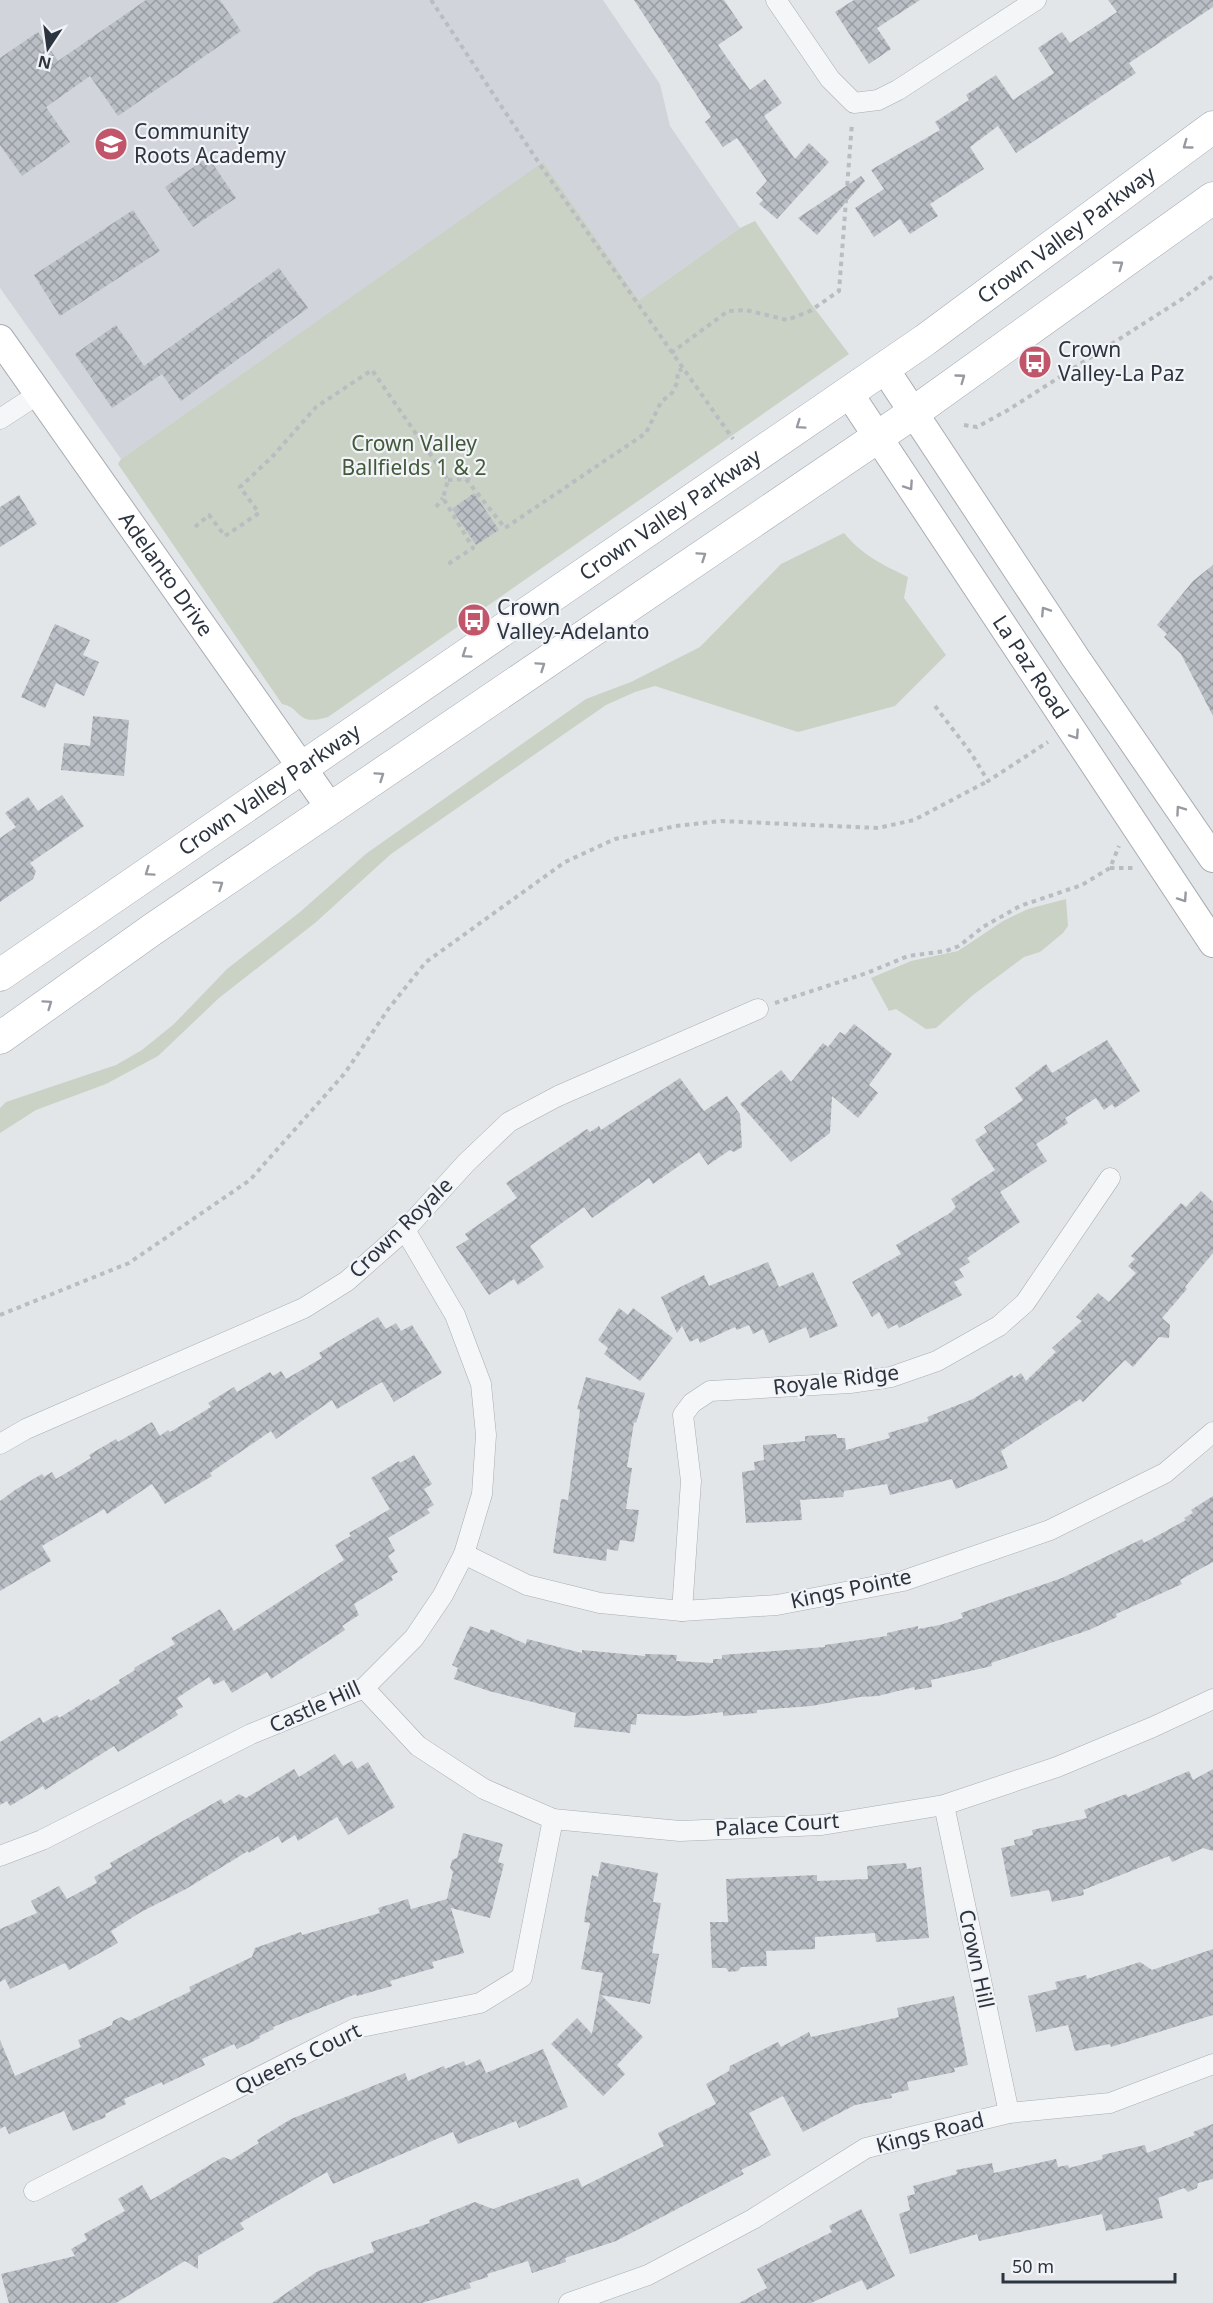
<svg xmlns="http://www.w3.org/2000/svg" width="1213" height="2303" font-family="'Noto Sans',sans-serif">
<style>
.built{fill:#d1d5db}
.green{fill:#c9d2c5}
.building{fill:url(#building-cross-hatch)}
.lines{fill:none;stroke-linecap:round;stroke-linejoin:round}
.street-casing{stroke:#a8adb3;stroke-width:21}
.secondary-casing{stroke:#a8adb3;stroke-width:30}
.primary-casing{stroke:#a3aab4;stroke-width:33}
.path{stroke:#b9bcc1;stroke-width:4;stroke-dasharray:4.5 4.5;stroke-linecap:butt}
.street{stroke:#f5f6f8;stroke-width:20}
.secondary{stroke:#fff;stroke-width:28}
.primary{stroke:#fff;stroke-width:32}
.oneway{stroke:#969aa0}
.labels{text-anchor:middle;stroke-width:4.5;stroke-linejoin:round;paint-order:stroke}
.poi-label{font-size:21px;fill:#2c3440;stroke:#f2f4f7;text-anchor:start}
.street-label{font-size:21px;fill:#2c3440;stroke:#f2f4f7}
.park-label{font-size:21px;fill:#425a3b;stroke:#f2f4f7}
</style>
<defs>
<pattern id="building-cross-hatch" width="8" height="8" patternUnits="userSpaceOnUse" patternTransform="scale(1.5)"><rect width="8" height="8" fill="#babfc6"/><path d="M0 0l8 8M0 8l8-8" fill="none" stroke="#979ca2"/></pattern>
</defs>
<rect width="100%" height="100%" fill="#e3e6e9"/>
<polygon class="built" points="0,0 603,0 660,84 670,126 740,228 639,300 543,163 121,459 0,288"/>
<g class="green">
<path d="M543 162 639 300 740 228 755 221 812 305 849 354 328 717C295 727 303 708 282 704L118 464 121 459Z"/>
<path d="M844 533C862 555 883 565 908 577L904 598 946 655 895 706 798 732 655 686 635 692 606 705 391 854 315 923 219 998 158 1056 106 1084 36 1110 0 1133V1108L6 1102 116 1065 142 1050 174 1024 227 969 300 912 367 853 586 699 631 682 700 647 781 564Z"/>
<polygon points="1066,899 1068,926 1063,933 1040,952 1024,957 973,995 936,1028 926,1029 896,1009 889,1011 871,978 911,961 958,951 1003,921 1028,909"/>
</g>
<g class="building">
<polygon points="146,0 220,0 241,31 118,116 90,76 46,107 70,142 22,176 0,145 0,58 38,32 58,61"/>
<polygon points="634,0 724,0 743,28 718,45 750,90 765,79 782,103 764,116 795,159 809,143 829,162 777,219 759,204 763,200 756,193 767,181 737,138 723,147 705,122 711,117"/>
<polygon points="854,0 920,0 877,28 891,49 869,64 835,12"/>
<polygon points="1108,0 1213,0 1213,7 1129,63 1136,73 1016,153 998,126 970,147 984,169 930,204 938,216 910,234 900,219 874,237 855,208 884,189 871,170 940,130 935,122 969,100 966,95 996,75 1013,100 1054,73 1038,48 1062,32 1070,43 1117,12"/>
<polygon points="208,157 236,198 193,227 165,187"/>
<polygon points="861,176 865,181 817,235 798,218"/>
<polygon points="133,210 160,251 60,316 34,275"/>
<polygon points="279,268 308,308 181,401 162,374 112,408 75,354 116,325 144,366"/>
<polygon points="474,493 499,530 476,545 452,509"/>
<polygon points="19,495 37,524 0,547 0,507"/>
<polygon points="1213,565 1213,716 1181,654 1164,637 1167,634 1157,625 1193,581"/>
<polygon points="55,624 90,640 83,655 99,662 84,696 56,683 45,708 21,697"/>
<polygon points="93,716 129,720 124,776 61,770 64,743 90,746"/>
<polygon points="62,795 84,826 30,863 36,871 33,879 0,902 0,838 16,827 5,813 28,797 38,811"/>
<polygon points="854,1024 892,1054 869,1085 878,1093 858,1118 832,1096 830,1133 791,1162 740,1104 781,1070 791,1082 823,1043 828,1047 840,1032 845,1035"/>
<polygon points="1107,1040 1140,1091 1115,1108 1112,1104 1104,1110 1096,1098 1065,1118 1068,1123 1036,1144 1047,1161 1000,1192 1020,1222 967,1258 970,1262 959,1269 964,1277 954,1282 962,1295 899,1328 897,1324 888,1329 879,1312 872,1317 852,1282 901,1254 896,1245 950,1213 956,1207 951,1199 995,1170 975,1140 987,1132 984,1127 1023,1100 1015,1088 1046,1064 1052,1073"/>
<polygon points="680,1078 704,1111 727,1096 740,1114 742,1147 734,1152 730,1150 708,1165 699,1152 653,1184 649,1178 592,1218 584,1207 530,1246 544,1267 518,1285 514,1279 489,1295 456,1247 469,1239 465,1234 517,1198 506,1183 587,1129 590,1132 599,1126 601,1130"/>
<polygon points="1201,1191 1213,1202 1213,1253 1185,1287 1187,1289 1162,1318 1170,1325 1169,1338 1159,1337 1133,1367 1125,1360 1083,1402 1080,1399 1001,1451 1008,1468 956,1489 952,1479 890,1495 887,1484 844,1491 843,1497 800,1500 802,1520 746,1523 742,1472 755,1470 754,1462 764,1460 763,1445 805,1441 805,1436 836,1434 837,1438 845,1438 846,1450 890,1438 888,1433 929,1421 927,1417 973,1399 1012,1375 1014,1378 1021,1373 1026,1381 1056,1352 1052,1348 1082,1321 1076,1317 1098,1293 1109,1302 1136,1273 1128,1266 1135,1259 1131,1256 1181,1203 1186,1207"/>
<polygon points="768,1262 779,1287 813,1272 838,1326 810,1338 806,1327 769,1343 763,1329 753,1334 749,1325 737,1330 735,1327 700,1343 698,1338 690,1342 682,1326 677,1333 661,1297 704,1275 709,1286"/>
<polygon points="619,1308 628,1315 633,1308 673,1338 640,1381 604,1354 608,1348 598,1340"/>
<polygon points="378,1317 386,1329 396,1323 401,1331 412,1325 442,1373 394,1402 382,1382 337,1409 332,1400 276,1439 271,1431 210,1473 212,1476 165,1504 152,1484 107,1514 104,1509 42,1546 51,1561 0,1591 0,1501 15,1490 42,1474 44,1477 52,1472 56,1479 91,1458 89,1455 116,1439 118,1442 152,1422 160,1436 168,1430 170,1432 211,1407 208,1403 234,1387 237,1392 270,1372 273,1376 281,1371 286,1379 322,1358 319,1353"/>
<polygon points="586,1377 645,1393 636,1423 634,1422 627,1467 632,1468 626,1509 639,1510 634,1542 620,1540 618,1551 607,1549 606,1561 553,1553 561,1499 568,1500 580,1410 577,1409"/>
<polygon points="414,1455 432,1484 424,1489 434,1505 427,1509 430,1513 388,1538 395,1551 388,1556 398,1572 391,1576 393,1580 354,1604 359,1615 342,1626 345,1630 271,1679 267,1672 232,1693 224,1680 214,1685 209,1677 177,1698 183,1707 175,1711 178,1715 118,1752 114,1746 45,1790 43,1786 10,1806 7,1801 0,1805 0,1742 40,1717 43,1723 57,1715 59,1718 89,1699 91,1701 120,1683 119,1680 135,1670 134,1668 175,1644 171,1638 220,1609 234,1631 344,1560 335,1545 351,1536 349,1533 390,1509 371,1478 399,1461 400,1463"/>
<polygon points="1213,1496 1213,1562 1180,1580 1182,1584 1116,1614 1117,1617 1089,1630 991,1663 992,1666 931,1680 932,1687 915,1690 914,1687 878,1696 860,1697 811,1706 757,1710 757,1713 723,1716 723,1712 688,1716 637,1714 636,1725 631,1724 630,1733 574,1727 576,1713 489,1691 454,1679 458,1668 452,1665 470,1626 489,1633 491,1629 526,1644 527,1639 582,1653 582,1650 645,1656 645,1654 677,1655 676,1661 713,1663 713,1659 722,1659 722,1655 825,1647 825,1645 887,1636 887,1633 918,1626 918,1629 940,1625 963,1618 961,1613 1062,1578 1142,1539 1144,1543 1186,1520 1184,1518 1193,1513 1191,1510"/>
<polygon points="335,1754 343,1766 352,1761 357,1769 368,1762 395,1807 348,1835 337,1817 298,1841 295,1835 282,1843 278,1836 249,1853 248,1851 186,1889 141,1912 111,1931 118,1943 69,1970 65,1963 10,1989 5,1979 0,1982 0,1929 37,1913 31,1901 59,1886 67,1899 97,1883 94,1877 112,1867 110,1863 221,1799 224,1804 239,1794 246,1798 294,1769 299,1777"/>
<polygon points="1213,1769 1213,1851 1203,1848 1172,1862 1169,1856 1083,1890 1084,1895 1052,1902 1049,1890 1011,1897 1001,1848 1015,1845 1014,1840 1033,1835 1032,1830 1087,1818 1084,1810 1126,1794 1128,1797 1189,1771 1193,1780"/>
<polygon points="463,1833 503,1844 498,1862 504,1864 490,1918 451,1908 464,1953 432,1962 434,1968 390,1981 392,1986 357,1996 356,1994 273,2027 274,2029 259,2036 260,2038 237,2049 234,2044 202,2059 205,2065 163,2085 162,2082 124,2099 126,2104 105,2114 106,2117 73,2131 64,2111 9,2134 5,2126 0,2129 0,2040 15,2076 81,2047 78,2040 112,2025 113,2021 121,2017 129,2021 191,1991 189,1987 252,1957 255,1948 301,1932 302,1935 380,1913 378,1908 408,1899 411,1909 447,1899 453,1872 450,1868 452,1860 457,1858"/>
<polygon points="601,1862 658,1873 653,1902 661,1903 652,1953 659,1954 650,2004 601,1995 643,2037 617,2065 625,2074 603,2096 551,2044 577,2018 592,2034 603,1973 581,1969 590,1923 584,1922 592,1875 598,1877"/>
<polygon points="906,1863 907,1869 921,1867 929,1938 876,1942 875,1933 815,1937 815,1949 766,1951 767,1966 741,1967 738,1971 729,1972 726,1968 712,1968 710,1922 728,1922 726,1879 817,1875 817,1881 868,1879 867,1866"/>
<polygon points="1213,1949 1213,2015 1111,2047 1110,2044 1075,2051 1068,2025 1036,2032 1028,1996 1057,1989 1055,1982 1086,1975 1087,1979 1140,1962 1152,1970"/>
<polygon points="954,1996 968,2065 954,2068 955,2072 907,2082 909,2090 891,2094 892,2098 855,2105 803,2132 783,2096 749,2113 771,2155 741,2170 744,2174 616,2241 565,2258 566,2262 532,2273 528,2261 487,2274 488,2277 469,2283 471,2288 422,2303 272,2303 318,2271 374,2252 371,2242 430,2223 429,2220 475,2202 493,2209 578,2178 582,2187 664,2146 658,2133 716,2104 706,2084 729,2071 730,2066 778,2042 781,2047 809,2032 811,2037 899,2017 897,2008"/>
<polygon points="543,2049 568,2107 519,2128 516,2121 458,2144 453,2132 333,2184 327,2172 240,2223 244,2229 198,2256 198,2269 185,2261 116,2303 9,2303 1,2274 75,2256 71,2249 87,2240 84,2234 125,2211 118,2199 142,2185 151,2200 223,2157 231,2160 259,2143 257,2140 291,2119 405,2073 408,2081 444,2066 445,2069 464,2061 466,2066 480,2059 486,2073"/>
<polygon points="1213,2124 1213,2179 1198,2183 1197,2188 1188,2192 1184,2188 1158,2198 1163,2218 1106,2231 1102,2214 979,2241 977,2234 910,2254 899,2214 910,2210 907,2196 915,2194 913,2186 957,2174 956,2170 992,2163 994,2173 1056,2159 1058,2167 1068,2165 1069,2168 1103,2159 1102,2155 1145,2145 1147,2153 1195,2135 1193,2132"/>
<polygon points="861,2209 895,2276 867,2290 862,2280 811,2303 739,2303 767,2288 757,2269 832,2232 829,2226"/>
</g>
<g class="lines">
<g class="street-casing">
<g id="street">
<polyline points="776,0 830,79 854,103 878,100 898,90 1036,0"/>
<polyline points="0,419 37,395"/>
<polyline points="0,1444 26,1429 304,1308 347,1281 405,1230 466,1163 509,1122 558,1096 758,1009"/>
<polyline points="464,1554 527,1585 600,1603 682,1611 777,1605 903,1581 1050,1530 1165,1473 1213,1432"/>
<polyline points="682,1611 691,1481 683,1415 692,1403 710,1391 850,1383 891,1377 937,1361 999,1326 1025,1303 1110,1178"/>
<polyline points="364,1688 418,1746 484,1789 553,1819 680,1831 822,1825 944,1805 1057,1767 1153,1727 1213,1699"/>
<polyline points="944,1805 1009,2113"/>
<polyline points="0,1856 42,1840 251,1734 364,1688 414,1638 443,1595 464,1554 482,1494 486,1435 481,1384 455,1315 405,1230"/>
<polyline points="34,2191 356,2028 480,2003 522,1977 553,1819"/>
<polyline points="569,2303 648,2275 753,2219 866,2148 1009,2113 1110,2103 1213,2064"/>
</g>
</g>
<g class="secondary-casing">
<g id="secondary">
<path id="s1" d="M0 339 331 809"/>
<polyline points="884,368 1077,660 1213,858"/>
<path id="s2" d="M848 392 1213 943"/>
</g>
</g>
<g class="primary-casing">
<g id="primary">
<path id="s3" d="M0 975 925 340 1213 127"/>
<polyline points="0,1038 153,929 913,413 1213,198"/>
</g>
</g>
<g class="path">
<polyline points="431,0 543,169 733,439"/>
<polyline points="671,353 728,311 746,310 787,320 810,311 839,291 852,123"/>
<polyline points="964,425 977,427 1008,410 1182,299 1213,276"/>
<polyline points="466,479 505,528 646,433 661,402 672,393 678,381 677,372 682,369"/>
<polyline points="448,480 466,479 478,474"/>
<polyline points="436,507 443,498"/>
<polyline points="195,527 209,515 225,536 259,513 240,487 272,457 316,407 372,370 448,480 443,498 473,548 448,564"/>
<polyline points="935,706 971,753 988,781 1048,742"/>
<polyline points="1110,868 1133,868"/>
<polyline points="775,1003 867,973 908,956 946,951 959,946 983,927 1020,906 1082,885 1110,868 1119,846"/>
<polyline points="0,1315 129,1263 250,1180 345,1073 389,1008 426,962 565,862 615,839 676,826 721,821 878,828 914,820 988,781"/>
</g>
<use href="#street" class="street"/>
<use href="#secondary" class="secondary"/>
<use href="#primary" class="primary"/>
</g>
<defs><path id="oneway-chevron" d="M-2-3.5L2.5 0L-2 3.5" fill="none" stroke-width="1.6" stroke-linecap="round" stroke-linejoin="round" transform="scale(1.5)"/></defs>
<g class="oneway">
<use href="#oneway-chevron" transform="translate(1187 145) rotate(144)"/>
<use href="#oneway-chevron" transform="translate(1119 265) rotate(-36)"/>
<use href="#oneway-chevron" transform="translate(961 378) rotate(-36)"/>
<use href="#oneway-chevron" transform="translate(800 425) rotate(145)"/>
<use href="#oneway-chevron" transform="translate(909 486) rotate(56)"/>
<use href="#oneway-chevron" transform="translate(702 556) rotate(-34)"/>
<use href="#oneway-chevron" transform="translate(1045 611) rotate(-123)"/>
<use href="#oneway-chevron" transform="translate(466 654) rotate(146)"/>
<use href="#oneway-chevron" transform="translate(541 666) rotate(-34)"/>
<use href="#oneway-chevron" transform="translate(1075 735) rotate(56)"/>
<use href="#oneway-chevron" transform="translate(380 776) rotate(-34)"/>
<use href="#oneway-chevron" transform="translate(1180 810) rotate(-125)"/>
<use href="#oneway-chevron" transform="translate(149 872) rotate(145)"/>
<use href="#oneway-chevron" transform="translate(219 885) rotate(-34)"/>
<use href="#oneway-chevron" transform="translate(1183 898) rotate(56)"/>
<use href="#oneway-chevron" transform="translate(48 1004) rotate(-35)"/>
</g>
<defs>
<g id="school-disc" transform="scale(1.725)"><circle r="9.5" fill="#c1556a" stroke="#f2f4f7"/><path d="M0-5L7-2L0 1L-7-2ZM-4 1L0 2.5L4 1V4Q0 6-4 4Z" fill="#fff"/></g>
<g id="bus-disc" transform="scale(1.725)"><circle r="9.5" fill="#c1556a" stroke="#f2f4f7"/><path d="M-5-6H5V4H4V6H2V4H-2V6H-4V4H-5ZM-3.5-4V0h7V-4ZM-3.5 1.2v1.5H-2V1.2ZM2 1.2v1.5H3.5V1.2Z" fill="#fff"/></g>
</defs>
<g fill-rule="evenodd">
<use href="#school-disc" x="111" y="144"/>
<use href="#bus-disc" x="1035" y="362"/>
<use href="#bus-disc" x="474" y="620"/>
</g>
<g class="labels">
<g class="poi-label">
<text x="134" y="139">Community<tspan x="134" dy="24">Roots Academy</tspan></text>
<text x="1058" y="357">Crown<tspan x="1058" dy="24">Valley-La Paz</tspan></text>
<text x="497" y="615">Crown<tspan x="497" dy="24">Valley-Adelanto</tspan></text>
</g>
<g class="street-label">
<text dy="7" stroke="none"><textPath href="#s3" startOffset="1298">Crown Valley Parkway</textPath></text>
<text dy="7" stroke="none"><textPath href="#s3" startOffset="813">Crown Valley Parkway</textPath></text>
<text dy="7" stroke="none"><textPath href="#s1" startOffset="288">Adelanto Drive</textPath></text>
<text dy="7" stroke="none"><textPath href="#s2" startOffset="330">La Paz Road</textPath></text>
<text dy="7" stroke="none"><textPath href="#s3" startOffset="327">Crown Valley Parkway</textPath></text>
<text transform="translate(401 1228) rotate(-44)" y="7">Crown Royale</text>
<text transform="translate(836 1380) rotate(-7)" y="7">Royale Ridge</text>
<text transform="translate(851 1589) rotate(-12)" y="7">Kings Pointe</text>
<text transform="translate(315 1707) rotate(-24)" y="7">Castle Hill</text>
<text transform="translate(777 1825) rotate(-4)" y="7">Palace Court</text>
<text transform="translate(976 1959) rotate(78)" y="7">Crown Hill</text>
<text transform="translate(298 2059) rotate(-26)" y="7">Queens Court</text>
<text transform="translate(930 2133) rotate(-14)" y="7">Kings Road</text>
</g>
<g class="park-label">
<text x="414" y="451">Crown Valley<tspan x="414" dy="24">Ballfields 1 &amp; 2</tspan></text>
</g>
</g>
<g transform="translate(48 48) rotate(193)" stroke="#f2f4f7" stroke-width="4.5" paint-order="stroke">
<path d="M0-4.5L10 22L0 15L-10 22Z" fill="#2c3440"/>
<text y="-9" font-size="16" font-weight="bold" text-anchor="middle" fill="#2c3440">N</text>
</g>
<path d="M1003 2273v9h172v-9" fill="none" stroke="#2c3440" stroke-width="3"/>
<text x="1012" y="2273" font-size="18" fill="#2c3440" stroke="#f2f4f7" stroke-width="4.5" paint-order="stroke">50 m</text>
</svg>
